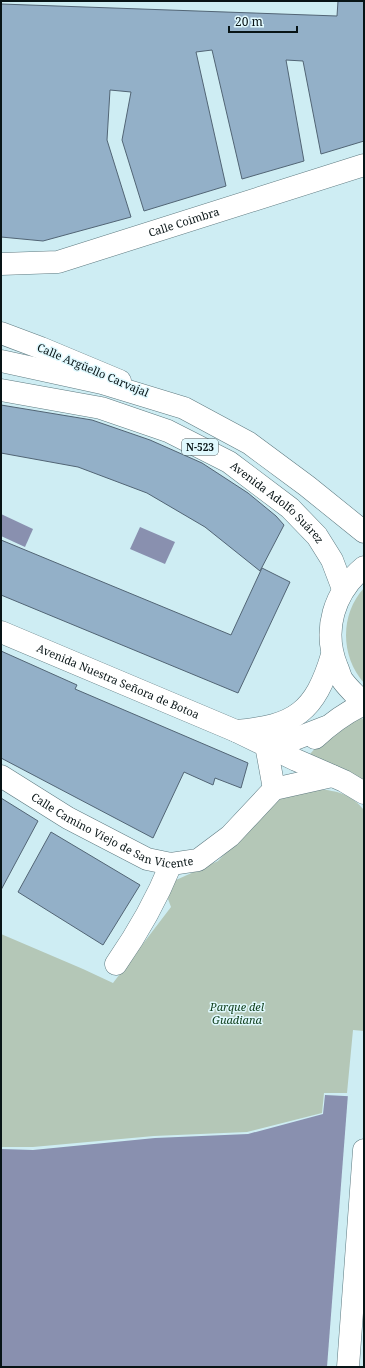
<svg xmlns="http://www.w3.org/2000/svg" width="365" height="1368" font-family="'Noto Serif',serif">
<style>
.green{fill:#b4c7b7}
.water{fill:#8990af}
.pier{fill:#ceedf3}
.building{fill:#93b0c8;stroke:#526575}
.lines{fill:none;stroke-linecap:round;stroke-linejoin:round}
.minor-casing{stroke:#5e7a80;stroke-width:23}
.major-casing{stroke:#5e7a80;stroke-width:23}
.highway-casing{stroke:#5e7a80;stroke-width:23}
.minor{stroke:#fff;stroke-width:22}
.major{stroke:#fff;stroke-width:22}
.highway{stroke:#fff;stroke-width:22}
.labels{text-anchor:middle;stroke-width:3;stroke-linejoin:round;paint-order:stroke}
.shield{fill:#e0f9fe;stroke:#49595c;stroke-width:1}
.shield-label{font-size:10px;font-weight:bold;fill:#081416}
.street-label{font-size:11px;fill:#081416;stroke:#e0f9fe}
.park-label{font-size:11px;font-style:italic;fill:#11401e;stroke:#e0f9fe}
</style>
<rect width="100%" height="100%" fill="#ceedf3"/>
<g class="green">
<path d="M364 588V683C340 656 340 614 364 588Z"/>
<polygon points="361,715 364,722 364,782 310,754 335,726"/>
<path d="M318 789C338 791 351 794 364 810V1031L353 1030 347 1093H324L322 1113 247 1132 154 1136 33 1147H1V934L83 969 113 983 171 907 168 899 170 890 176 880 218 861 250 827 277 801 292 793Z"/>
</g>
<g class="water">
<polygon points="1,514 33,529 25,547 1,536"/>
<polygon points="140,527 175,542 165,564 130,549"/>
<polygon points="325,1095 364,1097 364,1367 1,1367 1,1149 33,1150 155,1138 248,1134 323,1114"/>
</g>
<polygon class="pier" points="348,1094 364,1095 364,1367 327,1367"/>
<g class="building">
<polygon points="338,1 364,1 364,141 321,154 303,61 286,60 304,161 242,179 212,50 196,52 226,186 144,211 122,140 131,92 110,90 107,140 131,217 43,241 1,237 1,4 337,16"/>
<polygon points="1,405 92,420 150,440 202,463 248,493 276,516 284,525 260,571 205,527 147,493 78,467 1,453"/>
<polygon points="1,540 231,635 262,568 290,582 238,693 1,595"/>
<polygon points="1,651 77,685 75,689 248,763 241,788 215,778 213,785 184,772 153,838 1,758"/>
<polygon points="1,798 38,821 1,890"/>
<polygon points="51,832 140,885 103,945 18,892"/>
</g>
<g class="lines">
<g class="minor-casing">
<g id="minor">
<path id="s1" d="M1 264 58 262 364 165"/>
<path id="s2" d="M1 632 236 731 296 760 344 781 364 793"/>
<path d="M236 731C295 726 315 712 332 655"/>
<path d="M315 738C330 724 345 713 364 704"/>
<path id="s3" d="M1 776 68 818 147 859 171 864 198 860 230 836 274 789 332 776"/>
<polyline points="274,789 266,745 295,739 326,727"/>
<path d="M116 964C139 931 156 901 171 864"/>
</g>
</g>
<g class="major-casing">
<g id="major">
<polyline points="1,333 41,348 120,381"/>
<polyline points="348,1367 364,1150"/>
</g>
</g>
<g class="highway-casing">
<g id="highway">
<polyline points="1,361 102,383 184,408 249,443 307,486 364,532"/>
<path id="s4" d="M1 390 101 408 168 431 229 462 290 508 317 536 332 560 343 589"/>
<path d="M364 567C334 592 322 630 337 667 339 671 340 677 343 681 349 689 357 696 364 704"/>
</g>
</g>
<use href="#minor" class="minor"/>
<use href="#major" class="major"/>
<use href="#highway" class="highway"/>
</g>
<g class="labels">
<rect class="shield" x="182" y="439" width="36" height="16" rx="3"/>
<g class="shield-label">
<text x="200" y="451">N-523</text>
</g>
<g class="street-label">
<text dy="4" stroke="none"><textPath href="#s1" startOffset="189">Calle Coimbra</textPath></text>
<text transform="translate(93 370) rotate(23)" y="4">Calle Argüello Carvajal</text>
<text dy="4" stroke="none"><textPath href="#s4" startOffset="304">Avenida Adolfo Suárez</textPath></text>
<text dy="4" stroke="none"><textPath href="#s2" startOffset="127">Avenida Nuestra Señora de Botoa</textPath></text>
<text dy="4" stroke="none"><textPath href="#s3" startOffset="126">Calle Camino Viejo de San Vicente</textPath></text>
</g>
<g class="park-label">
<text x="237" y="1011">Parque del<tspan x="237" dy="13">Guadiana</tspan></text>
</g>
</g>
<rect width="365" height="1368" fill="none" stroke="#081416" stroke-width="4"/>
<path d="M229 26v6h68v-6" fill="none" stroke="#081416" stroke-width="2"/>
<text x="235" y="26" font-size="12" fill="#081416" stroke="#e0f9fe" stroke-width="3" paint-order="stroke">20 m</text>
</svg>
